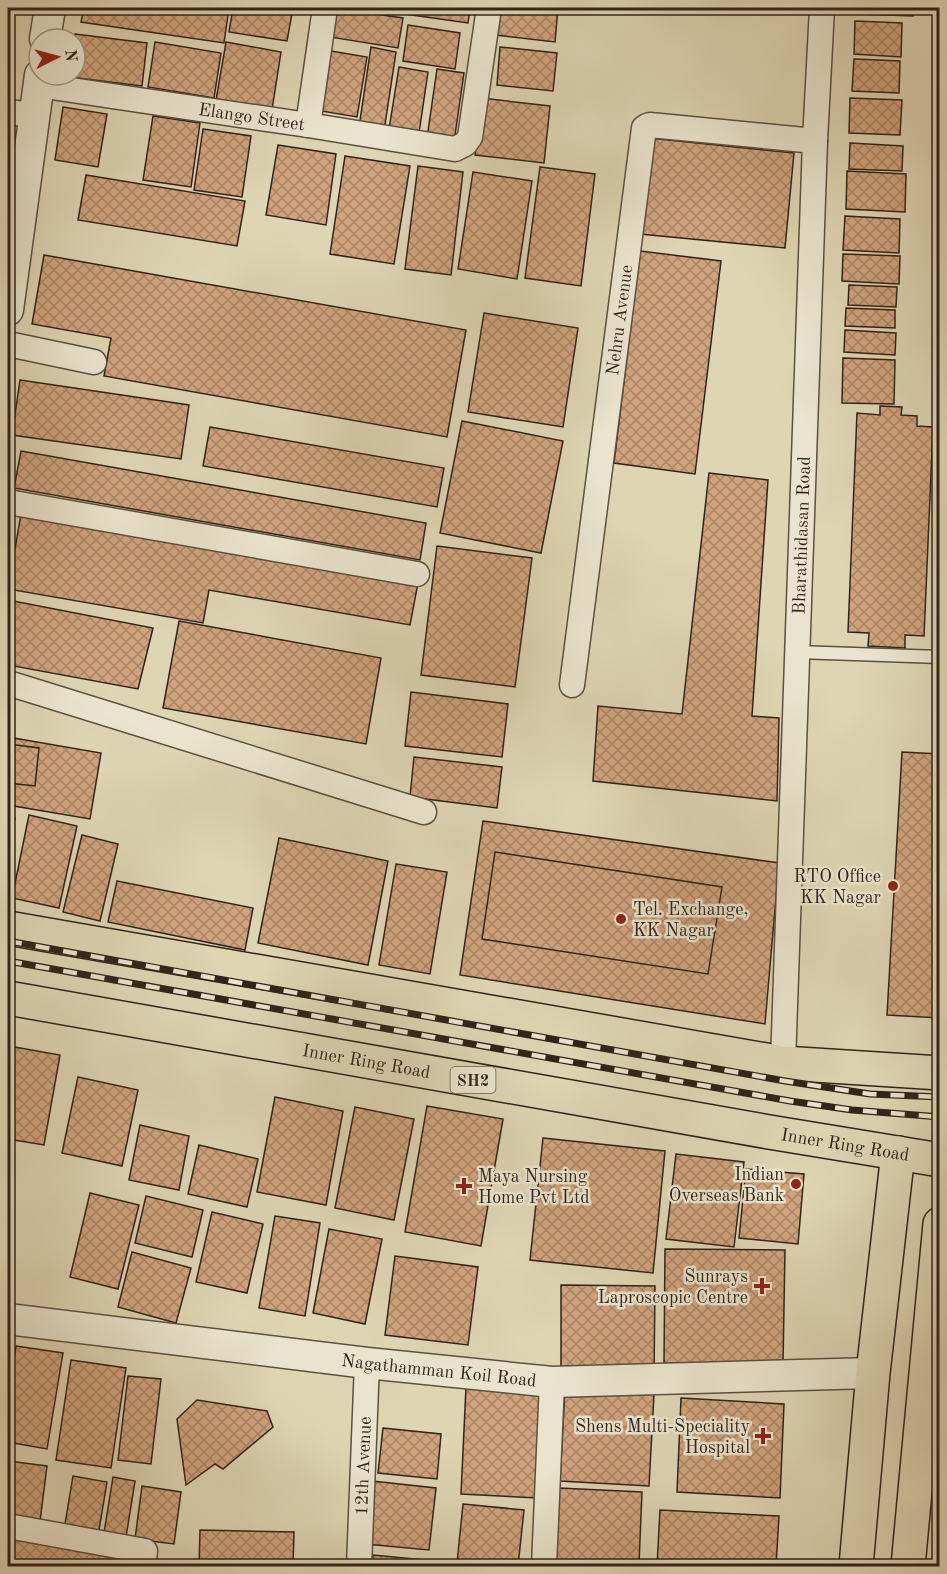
<svg xmlns="http://www.w3.org/2000/svg" width="947" height="1574" font-family="'Old Standard TT',serif">
<style>
.building{fill:url(#building-cross-hatch);stroke:#31231a;stroke-width:1.5}
.lines{fill:none;stroke-linecap:round;stroke-linejoin:round}
.service-casing{stroke:#5c5040;stroke-width:15}
.minor-casing{stroke:#5c5040;stroke-width:27}
.tertiary-casing{stroke:#5c5040;stroke-width:33}
.primary-casing{stroke:#31231a;stroke-width:36}
.service{stroke:#eae4ce;stroke-width:12}
.minor{stroke:#eae4ce;stroke-width:24}
.tertiary{stroke:#eae4ce;stroke-width:30}
.primary{stroke:#ded5b3;stroke-width:33}
.rail-casing{stroke:#31231a;stroke-width:7}
.rail{stroke:#eae4ce;stroke-width:4.5;stroke-dasharray:14;stroke-linecap:butt}
.poi-dot{fill:#8f2418;stroke:#eae4ce;stroke-width:2}
.labels{text-anchor:middle;stroke-width:5;stroke-linejoin:round;paint-order:stroke}
.shield{fill:#eae4ce;stroke:#685d50;stroke-width:1.5}
.shield-label{font-size:16px;font-weight:bold;fill:#31231a}
.street-label{font-size:18px;fill:#31231a;stroke:#eae4ce}
.poi-label{font-size:18px;fill:#31231a;stroke:#eae4ce;text-anchor:end}
</style>
<defs>
<pattern id="building-cross-hatch" width="8" height="8" patternUnits="userSpaceOnUse" patternTransform="scale(1.5)"><rect width="8" height="8" fill="#d0a37d"/><path d="M0 0l8 8M0 8l8-8" fill="none" stroke="#a98466"/></pattern>
</defs>
<rect width="100%" height="100%" fill="#ded5b3"/>
<filter id="stains"><feTurbulence type="fractalNoise" baseFrequency=".00333" numOctaves="4"/><feColorMatrix values="0 0 0 0 .2 0 0 0 0 .09 0 0 0 0 .02 0 0 0 .5 -.17"/></filter>
<radialGradient id="worn" r=".72"><stop offset=".6" stop-color="#630" stop-opacity="0"/><stop offset="1" stop-color="#630" stop-opacity=".3"/></radialGradient>
<g class="building">
<polygon points="84,8 229,8 224,43 81,22"/>
<polygon points="233,8 293,8 287,41 229,32"/>
<polygon points="334,8 403,18 398,48 330,37"/>
<polygon points="366,8 400,8 399,13"/>
<polygon points="406,8 470,8 468,23 405,14"/>
<polygon points="500,8 558,8 555,42 496,35"/>
<polygon points="858,8 914,8 913,16 858,14"/>
<polygon points="855,21 902,23 901,57 854,54"/>
<polygon points="408,25 460,33 455,69 403,61"/>
<polygon points="75,34 147,43 142,86 70,77 70,75 75,75"/>
<polygon points="155,42 221,53 214,98 148,87"/>
<polygon points="226,42 281,52 271,116 215,106"/>
<polygon points="371,47 396,52 384,131 359,127"/>
<polygon points="500,47 557,53 553,91 497,85"/>
<polygon points="331,51 367,57 357,117 321,111"/>
<polygon points="854,59 900,61 899,93 852,91"/>
<polygon points="399,67 428,72 419,133 389,129"/>
<polygon points="437,69 464,73 454,142 427,138"/>
<polygon points="481,98 550,106 544,163 475,155"/>
<polygon points="850,98 902,100 900,135 849,133"/>
<polygon points="63,107 107,114 98,167 55,160"/>
<polygon points="153,116 200,123 191,187 143,180"/>
<polygon points="203,129 251,136 242,197 194,190"/>
<polygon points="649,138 794,153 785,248 640,234"/>
<polygon points="850,143 903,146 902,171 849,169"/>
<polygon points="278,145 336,154 326,225 266,215"/>
<polygon points="345,156 410,166 394,264 330,254"/>
<polygon points="418,166 463,172 451,275 405,269"/>
<polygon points="540,167 595,174 581,286 525,278"/>
<polygon points="847,171 906,174 905,212 846,209"/>
<polygon points="473,172 532,181 517,279 458,269"/>
<polygon points="86,175 245,201 237,246 78,220"/>
<polygon points="845,216 900,219 899,253 843,250"/>
<polygon points="640,251 721,261 695,474 614,463"/>
<polygon points="843,254 900,256 899,284 842,281"/>
<polygon points="44,255 466,330 447,437 104,376 111,338 32,324"/>
<polygon points="849,285 897,287 896,307 848,305"/>
<polygon points="846,308 895,310 895,328 845,326"/>
<polygon points="484,313 578,328 563,427 468,412"/>
<polygon points="845,330 896,333 895,355 844,352"/>
<polygon points="843,358 895,360 894,404 842,403"/>
<polygon points="20,380 189,405 181,459 12,435"/>
<polygon points="880,406 902,407 901,415 917,416 917,426 933,427 924,636 905,635 905,648 868,646 869,633 848,632 857,413 880,415"/>
<polygon points="462,421 563,441 541,553 440,533"/>
<polygon points="210,427 444,468 437,507 203,466"/>
<polygon points="21,451 426,523 420,560 14,488"/>
<polygon points="709,473 768,480 752,716 779,718 777,801 593,781 598,706 682,714"/>
<polygon points="21,514 418,583 410,625 209,590 203,623 8,589"/>
<polygon points="437,546 532,558 515,687 421,675"/>
<polygon points="8,600 153,628 138,689 8,665"/>
<polygon points="179,621 381,658 366,744 163,708"/>
<polygon points="411,692 508,704 502,757 405,746"/>
<polygon points="8,737 101,753 90,819 8,805"/>
<polygon points="8,744 39,748 35,786 8,783"/>
<polygon points="902,752 940,754 940,1018 887,1015"/>
<polygon points="414,757 502,767 497,808 410,797"/>
<polygon points="29,815 77,826 59,908 12,898"/>
<polygon points="8,817 15,818 8,856"/>
<polygon points="483,821 779,863 765,1024 460,975"/>
<polygon points="82,835 118,844 100,921 63,912"/>
<polygon points="279,838 388,861 368,965 258,943"/>
<polygon points="495,852 722,887 708,974 482,939"/>
<polygon points="396,864 447,872 430,974 379,965"/>
<polygon points="117,881 253,908 245,950 108,922"/>
<polygon points="9,1046 60,1055 44,1145 8,1139 8,1055"/>
<polygon points="78,1077 138,1090 122,1166 62,1153"/>
<polygon points="275,1097 343,1111 326,1205 257,1192"/>
<polygon points="427,1106 503,1119 481,1246 405,1232"/>
<polygon points="355,1107 414,1119 394,1220 335,1208"/>
<polygon points="140,1125 189,1136 179,1190 129,1180"/>
<polygon points="543,1138 665,1151 653,1273 530,1260"/>
<polygon points="199,1145 258,1159 247,1207 188,1194"/>
<polygon points="676,1154 744,1162 734,1247 666,1239"/>
<polygon points="746,1169 804,1174 798,1244 739,1238"/>
<polygon points="90,1193 139,1205 118,1289 70,1277"/>
<polygon points="146,1196 203,1210 192,1257 135,1243"/>
<polygon points="212,1212 263,1224 247,1293 196,1282"/>
<polygon points="275,1216 320,1223 305,1316 259,1308"/>
<polygon points="329,1229 382,1239 365,1324 313,1313"/>
<polygon points="665,1249 785,1250 783,1364 664,1363"/>
<polygon points="132,1252 191,1268 176,1323 118,1307"/>
<polygon points="395,1256 478,1267 468,1345 385,1335"/>
<polygon points="561,1285 655,1286 654,1376 561,1375"/>
<polygon points="16,1346 63,1353 47,1449 8,1442 8,1397"/>
<polygon points="71,1360 126,1368 111,1468 56,1460"/>
<polygon points="128,1376 161,1379 151,1464 118,1460"/>
<polygon points="466,1387 542,1391 537,1498 461,1494"/>
<polygon points="565,1389 654,1394 649,1486 560,1481"/>
<polygon points="681,1398 784,1404 780,1498 677,1492"/>
<polygon points="197,1400 267,1411 273,1427 223,1469 215,1464 186,1485 177,1419"/>
<polygon points="383,1428 441,1434 437,1479 378,1473"/>
<polygon points="8,1461 47,1466 39,1529 8,1525"/>
<polygon points="73,1476 107,1482 98,1536 64,1530"/>
<polygon points="113,1477 135,1481 126,1537 104,1533"/>
<polygon points="372,1481 436,1488 429,1550 366,1544"/>
<polygon points="142,1486 181,1492 174,1544 135,1539"/>
<polygon points="559,1488 642,1492 639,1564 555,1560"/>
<polygon points="463,1504 524,1510 518,1566 489,1566 457,1563"/>
<polygon points="660,1510 779,1516 776,1566 657,1566"/>
<polygon points="200,1530 294,1532 293,1566 199,1566"/>
<polygon points="8,1536 122,1555 120,1566 8,1566"/>
<polygon points="373,1555 435,1561 434,1566 372,1566"/>
</g>
<g class="lines">
<g class="service-casing">
<polyline id="service" points="797,652 940,657"/>
</g>
<g class="minor-casing">
<g id="minor">
<path id="s1" d="M38 85 308 125 455 149 465 144 470 137 489 8"/>
<polyline points="8,112 34,115"/>
<polyline points="308,125 325,8"/>
<polyline points="8,344 94,362"/>
<polyline points="8,502 417,574"/>
<polyline points="8,683 424,812"/>
<path id="s2" d="M572 685 644 128 647 126 650 125 815 141"/>
<path id="s3" d="M783 1063 815 141 822 8"/>
<polyline points="8,1526 145,1551 143,1566"/>
<path id="s4" d="M359 1566 367 1363"/>
<polyline points="544,1566 552,1382"/>
</g>
</g>
<g class="tertiary-casing">
<g id="tertiary">
<polyline points="45,39 50,8"/>
<polyline points="8,310 40,75"/>
<path id="s5" d="M8 1319 367 1363 552 1382 873 1373"/>
</g>
</g>
<g class="primary-casing">
<g id="primary">
<polyline points="8,928 783,1063 940,1073"/>
<path id="s6" d="M8 998 769 1132 940 1160"/>
<polyline points="856,1566 873,1373 898,1153"/>
<polyline points="908,1566 940,1224"/>
</g>
</g>
<use href="#service" class="service"/>
<use href="#minor" class="minor"/>
<use href="#tertiary" class="tertiary"/>
<use href="#primary" class="primary"/>
<g class="rail-casing">
<g id="rail">
<polyline points="8,941 785,1081 870,1094 940,1097"/>
<polyline points="8,961 790,1101 852,1110 940,1117"/>
</g>
</g>
<use href="#rail" class="rail"/>
</g>
<g class="poi-dot">
<circle cx="893" cy="886" r="6"/>
<circle cx="621" cy="919" r="6"/>
<circle cx="796" cy="1184" r="6"/>
<path d="M461 1177h6v6h6v6h-6v6h-6v-6h-6v-6h6z"/>
<path d="M759 1277h6v6h6v6h-6v6h-6v-6h-6v-6h6z"/>
<path d="M760 1427h6v6h6v6h-6v6h-6v-6h-6v-6h6z"/>
</g>
<g class="labels">
<rect class="shield" x="450.5" y="1067" width="45" height="26" rx="4.5"/>
<g class="shield-label">
<text x="473" y="1086">SH2</text>
</g>
<g class="street-label">
<text dy="6" stroke="none"><textPath href="#s1" startOffset="216">Elango Street</textPath></text>
<text dy="6" stroke="none"><textPath href="#s2" startOffset="368">Nehru Avenue</textPath></text>
<text dy="6" stroke="none"><textPath href="#s3" startOffset="528">Bharathidasan Road</textPath></text>
<text dy="6" stroke="none"><textPath href="#s6" startOffset="364">Inner Ring Road</textPath></text>
<text dy="6" stroke="none"><textPath href="#s6" startOffset="850">Inner Ring Road</textPath></text>
<text dy="6" stroke="none"><textPath href="#s5" startOffset="434">Nagathamman Koil Road</textPath></text>
<text dy="6" stroke="none"><textPath href="#s4" startOffset="100">12th Avenue</textPath></text>
</g>
<g class="poi-label">
<text x="881" y="882">RTO Office<tspan x="881" dy="21">KK Nagar</tspan></text>
<text x="633" y="915" text-anchor="start">Tel. Exchange,<tspan x="633" dy="21">KK Nagar</tspan></text>
<text x="784" y="1180">Indian<tspan x="784" dy="21">Overseas Bank</tspan></text>
<text x="478" y="1182" text-anchor="start">Maya Nursing<tspan x="478" dy="21">Home Pvt Ltd</tspan></text>
<text x="748" y="1282">Sunrays<tspan x="748" dy="21">Laproscopic Centre</tspan></text>
<text x="750" y="1432">Shens Multi-Speciality<tspan x="750" dy="21">Hospital</tspan></text>
</g>
</g>
<rect width="947" height="1574" fill="none" stroke="#ded5b3" stroke-width="30"/>
<rect x="9" y="9" width="929" height="1556" fill="none" stroke="#31231a" stroke-width="3"/>
<rect x="15" y="15" width="917" height="1544" fill="none" stroke="#31231a" stroke-width="1.5"/>
<g transform="translate(57 57) rotate(84)"><circle r="28" fill="#eae4ce" stroke="#a09786" stroke-width="1.5"/>
<path d="M0-4.5L10 22L0 15L-10 22Z" fill="#8f2418"/>
<text y="-9" font-size="16" font-weight="bold" text-anchor="middle" fill="#31231a">N</text>
</g>
<rect width="100%" height="100%" filter="url(#stains)"/>
<rect width="100%" height="100%" fill="url(#worn)"/>
</svg>
